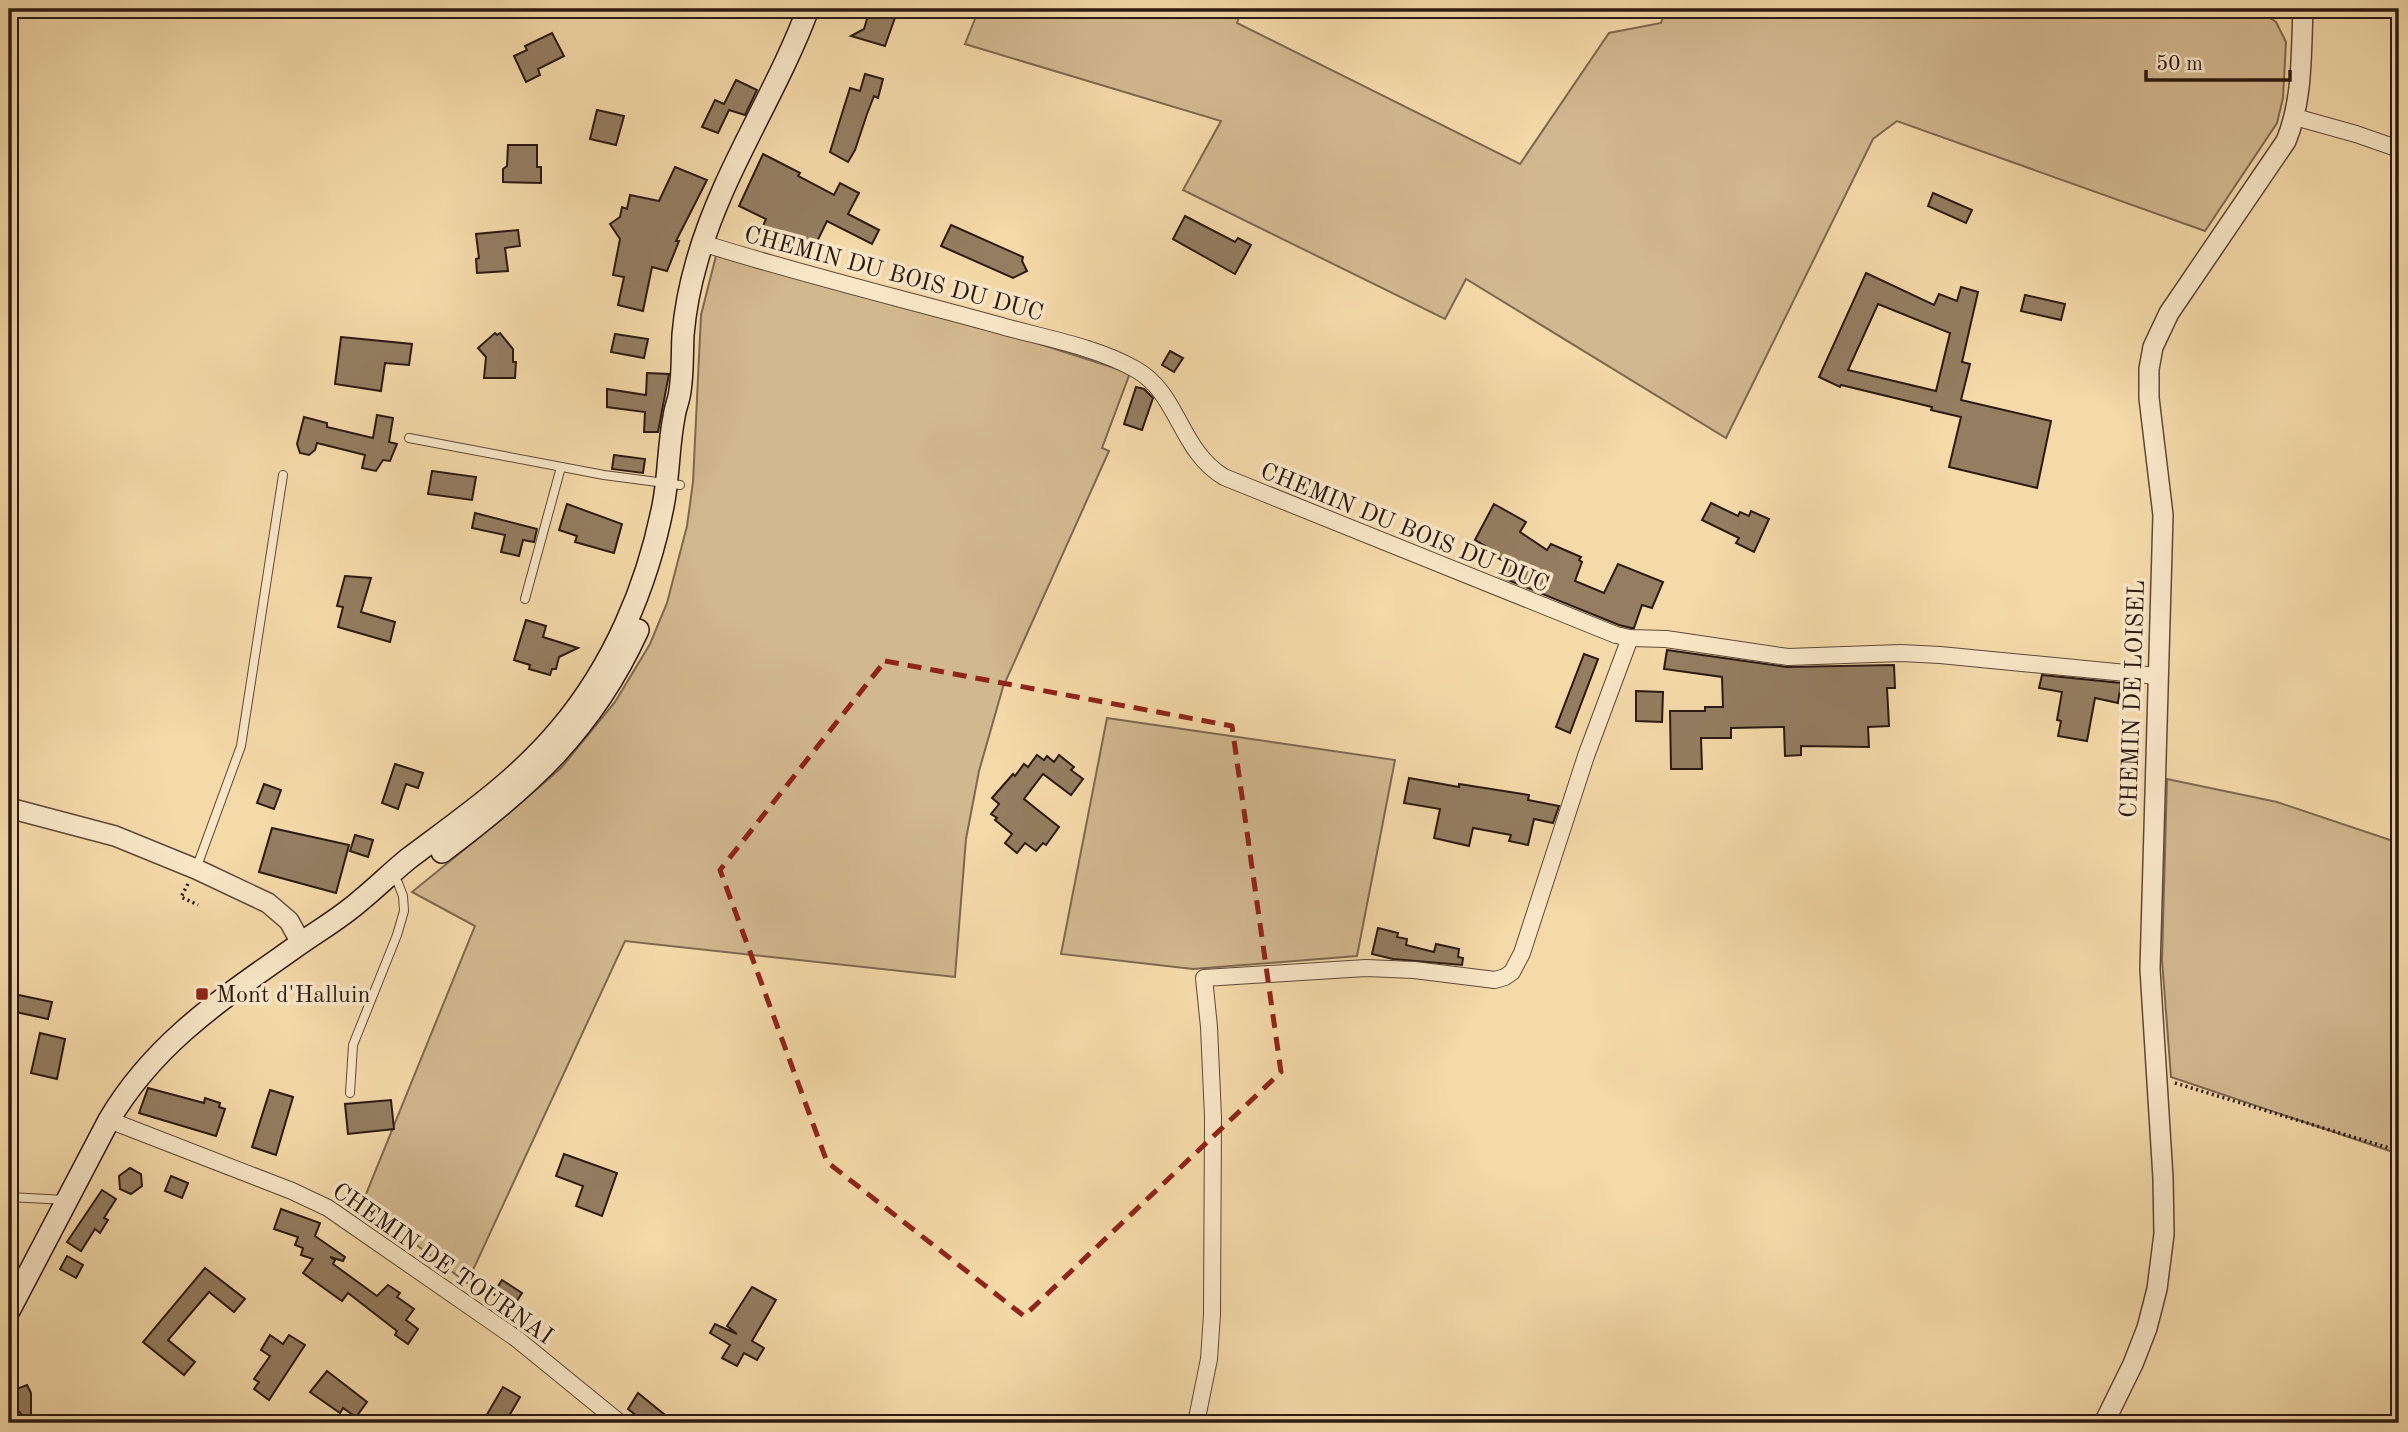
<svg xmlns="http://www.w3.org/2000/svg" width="2408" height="1432" font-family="'Old Standard TT',serif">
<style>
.green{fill:#d2b88f;stroke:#7f6850;stroke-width:2}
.building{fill:#947d61;stroke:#2c1912;stroke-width:2;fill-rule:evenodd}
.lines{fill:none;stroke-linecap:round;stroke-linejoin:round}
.service-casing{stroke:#5e4938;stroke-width:10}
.minor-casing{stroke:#5e4938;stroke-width:18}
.tertiary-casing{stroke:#5e4938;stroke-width:22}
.secondary-casing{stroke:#2c1912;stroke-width:24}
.path{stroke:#2c1912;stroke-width:3.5;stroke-dasharray:2 3.5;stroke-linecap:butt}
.service{stroke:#f8e6c7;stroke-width:8}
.minor{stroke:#f8e6c7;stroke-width:16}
.tertiary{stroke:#f8e6c7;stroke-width:19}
.secondary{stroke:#f8e6c7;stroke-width:21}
.marked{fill:none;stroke:#8f2418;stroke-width:5;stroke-dasharray:14 9;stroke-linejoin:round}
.poi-dot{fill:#8f2418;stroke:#f8e6c7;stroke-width:2.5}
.labels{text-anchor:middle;stroke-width:7;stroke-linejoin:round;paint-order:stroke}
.street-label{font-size:24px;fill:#2c1912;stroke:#f8e6c7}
.poi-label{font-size:24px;fill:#2c1912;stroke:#f8e6c7;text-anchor:start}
</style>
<rect width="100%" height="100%" fill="#f4d9a9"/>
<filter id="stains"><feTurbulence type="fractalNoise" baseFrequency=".00286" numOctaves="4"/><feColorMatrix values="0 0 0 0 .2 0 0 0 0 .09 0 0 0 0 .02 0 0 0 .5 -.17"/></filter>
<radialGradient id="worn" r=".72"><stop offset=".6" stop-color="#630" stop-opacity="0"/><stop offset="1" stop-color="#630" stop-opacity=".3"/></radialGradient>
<g class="green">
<polygon points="979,9 1242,9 1237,23 1520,164 1609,33 1661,23 1666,9 2257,9 2276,22 2286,42 2283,98 2277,123 2205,231 1897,121 1873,139 1726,438 1466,279 1445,319 1183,190 1221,121 965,44"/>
<polygon points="718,248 980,325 1130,373 1102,448 1109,451 1003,687 979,771 966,839 955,977 625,941 467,1283 362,1204 475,926 412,892 509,813 561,768 615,702 650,644 667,603 687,526 693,482 701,315"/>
<polygon points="1107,718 1395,760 1357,956 1193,969 1061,954"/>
<polygon points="2167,779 2277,802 2399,843 2399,1154 2171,1077 2162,960"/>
</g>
<g class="building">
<polygon points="870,9 898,9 885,46 851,36 864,29"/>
<polygon points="552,33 564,56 538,69 540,75 526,82 514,56 527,50 525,46"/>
<polygon points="865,74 883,79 878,98 874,96 867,114 855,150 848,162 830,152 850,88 860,91"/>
<polygon points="736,80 757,90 745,115 729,110 718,133 702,127 715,100 724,104"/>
<polygon points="597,110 624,116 616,145 590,139"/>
<polygon points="508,145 537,145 537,167 541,167 541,183 503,182 503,169 507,166"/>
<polygon points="763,154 800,173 798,176 834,195 840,183 859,193 848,214 879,230 872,244 827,221 809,258 760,233 766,219 739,206"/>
<polygon points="675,167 707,180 676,241 679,241 667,271 652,267 643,311 618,305 624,277 613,275 620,239 610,224 620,217 622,207 627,209 630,195 659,201"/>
<polygon points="1933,193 1972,210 1966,223 1928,206"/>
<polygon points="1185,216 1235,242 1238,238 1251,245 1235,274 1173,239"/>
<polygon points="951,225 1023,257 1022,261 1027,271 1013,278 941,246"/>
<polygon points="518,230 520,246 505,248 508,271 477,273 476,259 479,258 476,234"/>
<path d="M1866 273 1934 305 1939 294 1957 301 1961 287 1978 292 1962 362 1970 364 1961 400 2051 421 2037 488 1949 467 1961 417 1931 410 1932 407 1841 385 1840 387 1819 377ZM1878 304 1950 333 1936 391 1848 370Z"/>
<polygon points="2025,295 2065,304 2061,320 2021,311"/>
<polygon points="495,333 497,335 500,333 513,349 513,362 516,362 515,378 484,378 486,357 478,348"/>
<polygon points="615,334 648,339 644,358 611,352"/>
<polygon points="341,337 412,344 409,365 385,363 381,391 335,384"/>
<polygon points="1170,351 1183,358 1174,372 1162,365"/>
<polygon points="647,373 669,374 658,432 644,432 645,412 607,407 607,389 646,395"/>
<polygon points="1136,387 1144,389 1153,398 1142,430 1124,424"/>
<polygon points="377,415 393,418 389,442 397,444 390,461 383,460 376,471 362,468 365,455 317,443 315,450 309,455 300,453 297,444 304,417 327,423 327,427 373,438"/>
<polygon points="614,455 645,459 643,473 612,469"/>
<polygon points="432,471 476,477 472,500 428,494"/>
<polygon points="1711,503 1738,516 1740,512 1749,516 1751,511 1769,519 1754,552 1736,543 1739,538 1702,520"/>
<polygon points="567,504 622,524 614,553 575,542 577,536 559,530"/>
<polygon points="1494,504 1526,522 1520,532 1547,550 1551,544 1581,557 1579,560 1582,562 1575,581 1604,593 1618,564 1663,582 1652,608 1642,605 1634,628 1631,628 1619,625 1498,576 1504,561 1483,550 1485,546 1475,540"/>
<polygon points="475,513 537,529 534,542 523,540 519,556 501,552 505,535 472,528"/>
<polygon points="345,576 371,578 361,612 395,622 390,642 338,627 343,607 337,606"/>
<polygon points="526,620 546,626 543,637 578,648 559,657 556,669 552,669 550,675 529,669 530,665 514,660"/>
<polygon points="1667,650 1787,667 1894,665 1895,688 1887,688 1889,726 1868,727 1869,747 1801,746 1801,755 1785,756 1784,727 1731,728 1731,738 1701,738 1702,769 1671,769 1670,711 1705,711 1705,707 1723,707 1722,677 1664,669"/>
<polygon points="1584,654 1598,659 1570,733 1556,727"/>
<polygon points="2042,675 2121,683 2118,703 2095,698 2087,741 2058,736 2061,721 2057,720 2062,692 2039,688"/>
<polygon points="1636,691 1663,692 1662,722 1636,721"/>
<polygon points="1037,755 1044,760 1047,756 1054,762 1059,755 1074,767 1071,770 1083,779 1071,795 1043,774 1024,799 1059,827 1046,845 1043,843 1036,851 1025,843 1017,853 1005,843 1012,834 995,820 997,818 991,814 999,804 992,798 1013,774 1015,776 1024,764 1028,767"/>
<polygon points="395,764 423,773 418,788 406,784 398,809 382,803"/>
<polygon points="1409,778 1459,787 1459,784 1529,795 1528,800 1559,806 1553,823 1534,819 1528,845 1509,841 1511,835 1473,828 1469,846 1434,838 1440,809 1404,803"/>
<polygon points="264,784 281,790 274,809 257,803"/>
<polygon points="272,828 349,845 336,893 259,872"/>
<polygon points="355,835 373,840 368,857 350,851"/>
<polygon points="1378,928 1398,933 1397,937 1407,939 1406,945 1434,952 1436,944 1459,949 1458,957 1463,958 1462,965 1393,959 1372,954"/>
<polygon points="14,994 52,1002 48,1019 11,1011"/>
<polygon points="40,1033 65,1039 57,1079 31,1073"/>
<polygon points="148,1088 204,1103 205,1098 220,1103 219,1107 225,1109 216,1136 139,1113"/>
<polygon points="270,1090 293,1097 276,1155 252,1147"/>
<polygon points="391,1100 394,1129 348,1134 345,1104"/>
<polygon points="564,1154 617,1173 602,1216 576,1206 583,1186 556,1176"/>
<polygon points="130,1168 141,1174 142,1186 131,1194 120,1189 119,1176"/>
<polygon points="171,1176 188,1183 182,1198 165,1191"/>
<polygon points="102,1190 116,1199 104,1218 108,1220 100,1233 95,1229 81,1251 67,1242"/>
<polygon points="281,1209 320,1223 315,1236 345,1257 343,1261 330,1257 335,1260 333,1264 377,1296 388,1285 400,1293 397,1297 414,1309 406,1320 418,1329 408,1344 395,1335 397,1331 348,1293 342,1301 303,1273 313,1259 301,1255 303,1248 295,1245 298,1237 274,1229"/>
<polygon points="67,1256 83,1265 76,1278 60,1269"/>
<polygon points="205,1268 245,1299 234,1312 209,1292 168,1340 195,1362 184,1375 143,1342"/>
<polygon points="502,1280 522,1293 513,1307 493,1294"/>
<polygon points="752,1287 776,1300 752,1341 764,1348 757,1360 744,1353 737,1366 722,1358 730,1345 710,1333 715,1324 737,1334 727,1326"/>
<polygon points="270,1335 283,1344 289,1335 305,1345 269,1400 254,1389 259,1382 254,1379 270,1356 261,1350"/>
<polygon points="327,1371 367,1402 356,1417 343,1408 340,1413 310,1392"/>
<polygon points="27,1385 31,1393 31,1423 16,1409 11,1391"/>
<polygon points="503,1387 520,1397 505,1423 482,1423"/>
<polygon points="638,1393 675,1423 646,1423 628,1409"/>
</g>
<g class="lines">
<g class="service-casing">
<g id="service">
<polyline points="2385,9 2399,15"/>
<polyline points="409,438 604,475 680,485"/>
<polyline points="525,599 561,467"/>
<polyline points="196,869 241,746 283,475"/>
<polyline points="350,1093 353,1045 397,935 404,911 403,896 398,883 392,874"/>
<polyline points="9,1197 66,1200"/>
</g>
</g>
<g class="minor-casing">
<g id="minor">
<polyline points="2295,117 2356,134 2399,149"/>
<path d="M702 243C800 274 900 298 998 325 1043 338 1094 346 1135 369 1179 393 1179 450 1224 477L1616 635 1630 638 1666 639 1788 657 1901 653 1940 655 2157 676"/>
<polyline points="109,1120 292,1191 328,1208 517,1339 620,1423"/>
<polyline points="1196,1423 1209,1359 1212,1314 1213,1117 1209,1027 1204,978 1366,968 1414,970 1495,980 1505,977 1512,972 1522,953 1586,756 1630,638"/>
</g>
</g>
<g class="tertiary-casing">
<g id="tertiary">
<polyline points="9,808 115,836 196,869 268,903 289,921 301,943"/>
<path d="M2104 1423 2133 1364 2147 1328 2157 1289 2164 1234 2163 1178 2150 969 2163 515 2149 398V369L2153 347 2169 313 2286 141C2303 100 2301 53 2303 9"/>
</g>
</g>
<g class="secondary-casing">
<g id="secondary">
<path d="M442 852C529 787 592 731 638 630"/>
<path d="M9 1311 109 1120C155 1042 222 999 294 948 316 932 341 918 361 900 377 887 392 872 408 859 461 819 517 781 560 729 613 666 647 587 663 506 669 477 668 447 674 417 675 408 679 400 680 391 683 372 682 354 683 335 685 311 690 285 697 261 722 172 776 95 808 9"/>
</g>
</g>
<g class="path">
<polyline points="188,884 181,897 198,905"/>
<polyline points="2175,1083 2399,1151"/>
</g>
<use href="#service" class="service"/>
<use href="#minor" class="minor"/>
<use href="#tertiary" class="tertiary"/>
<use href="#secondary" class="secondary"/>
</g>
<path class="marked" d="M885 661 1232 726 1281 1072 1024 1316 827 1162 720 870Z"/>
<rect class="poi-dot" x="195" y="987" width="14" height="14" rx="3.5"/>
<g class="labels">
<g class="street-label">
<text transform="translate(894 273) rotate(15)" y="8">CHEMIN DU BOIS DU DUC</text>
<text transform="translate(1405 527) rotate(22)" y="8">CHEMIN DU BOIS DU DUC</text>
<text transform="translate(2132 699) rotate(-88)" y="8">CHEMIN DE LOISEL</text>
<text transform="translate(443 1263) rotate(35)" y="8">CHEMIN DE TOURNAI</text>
</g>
<g class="poi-label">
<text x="216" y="1002">Mont d'Halluin</text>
</g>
</g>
<rect width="2408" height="1432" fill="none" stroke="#f4d9a9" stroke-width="35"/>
<rect x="10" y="10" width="2387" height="1411" fill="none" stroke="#2c1912" stroke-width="3.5"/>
<rect x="18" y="18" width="2373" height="1397" fill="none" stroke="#2c1912" stroke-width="2"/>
<path d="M2146 70v10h144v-10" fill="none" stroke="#2c1912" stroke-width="3.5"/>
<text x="2156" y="70" font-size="21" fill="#2c1912" stroke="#f8e6c7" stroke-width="5" paint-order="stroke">50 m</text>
<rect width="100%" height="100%" filter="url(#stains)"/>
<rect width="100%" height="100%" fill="url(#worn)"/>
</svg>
